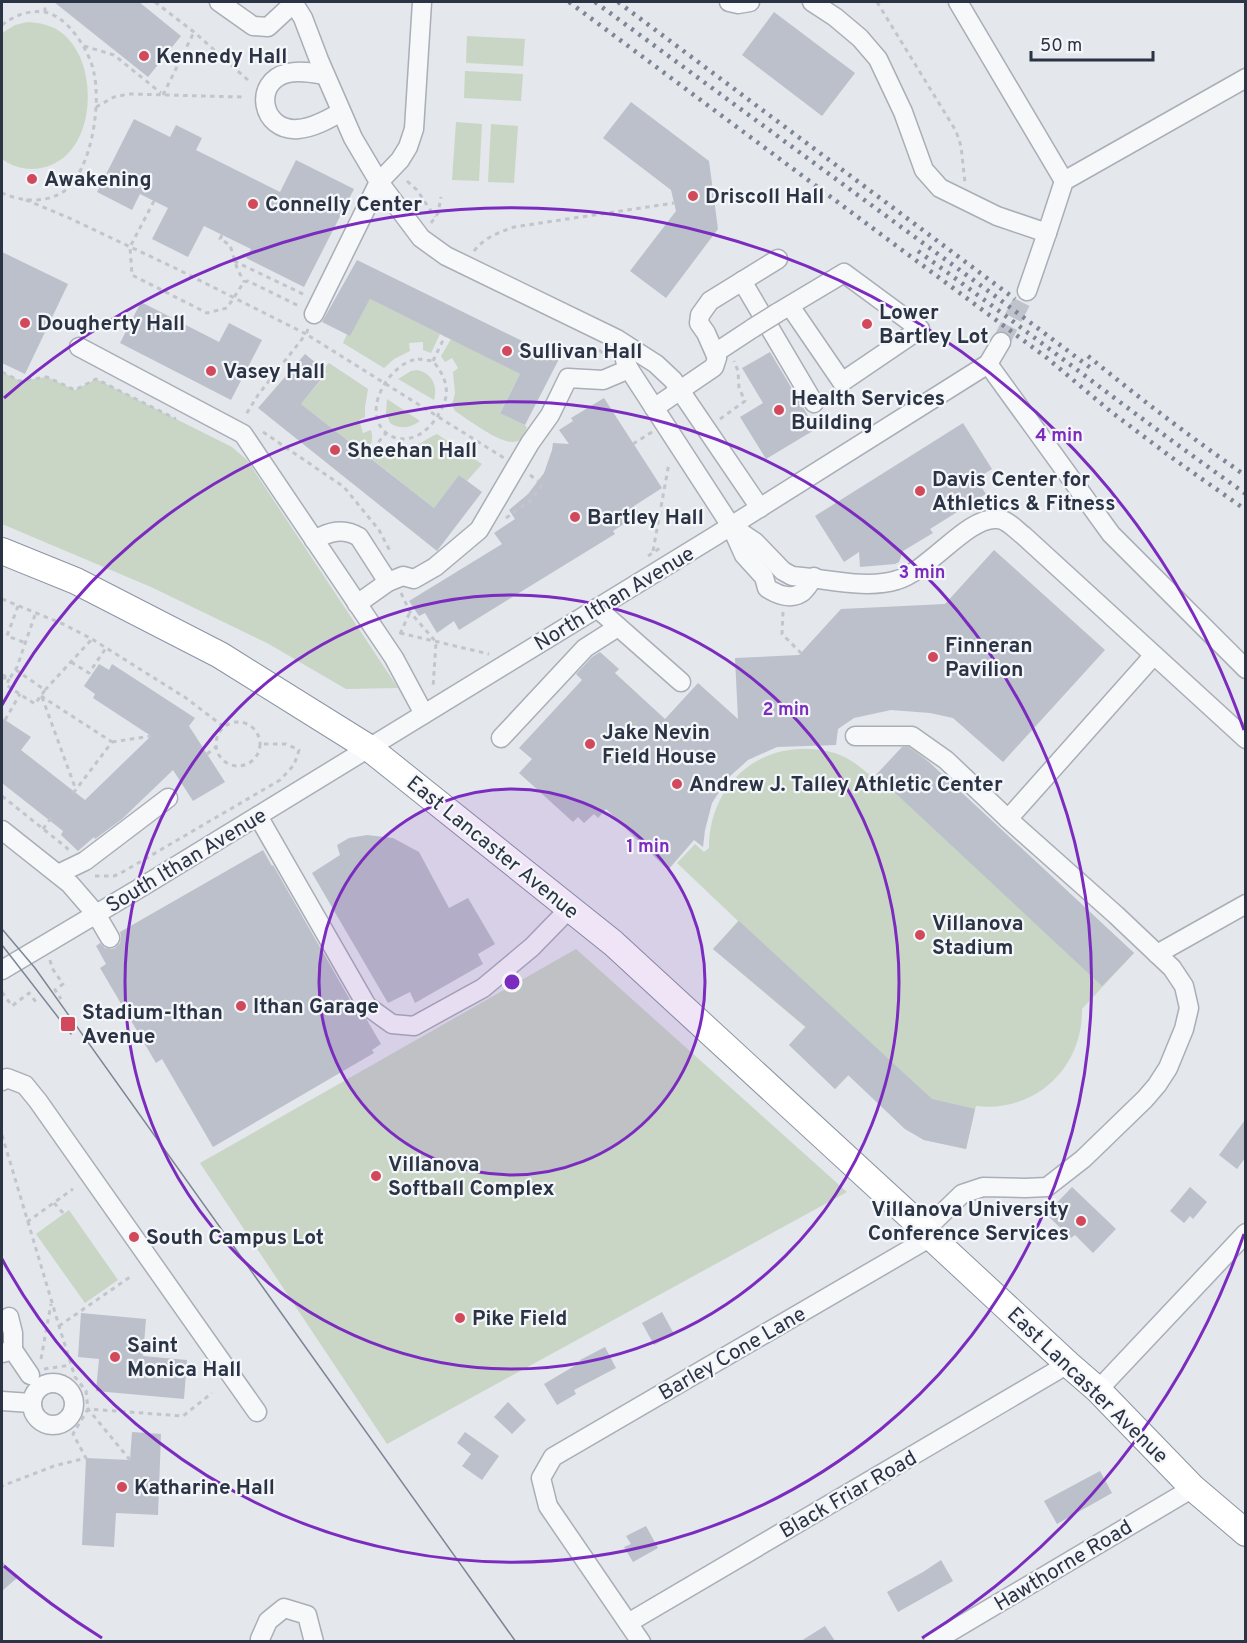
<svg xmlns="http://www.w3.org/2000/svg" width="1247" height="1643" font-family="Overpass,sans-serif">
<style>
.green{fill:#c9d6c5}
.building{fill:#bbc0ca}
.lines{fill:none;stroke-linecap:round;stroke-linejoin:round}
.minor-tunnel{stroke:#bfc3cb;stroke-width:18;stroke-dasharray:18 9;stroke-linecap:butt}
.minor-casing{stroke:#a9aeb7;stroke-width:21}
.highway-casing{stroke:#8b94a3;stroke-width:28}
.path{stroke:#c2c5cb;stroke-width:3;stroke-dasharray:4.5 4.5;stroke-linecap:butt}
.minor{stroke:#f7f8fa;stroke-width:18}
.highway{stroke:#fff;stroke-width:26}
.tram{stroke:#7d8696;stroke-width:1.5}
.rail{stroke:#7d8696;stroke-width:4.5;stroke-dasharray:3 6;stroke-linecap:butt}
.minor-bridge-casing{stroke:#a9aeb7;stroke-width:21;stroke-linecap:butt}
.minor-bridge{stroke:#f7f8fa;stroke-width:18}
.ring{fill:none;stroke:#7b2cbf;stroke-width:3}
.poi-dot{fill:#d1495b;stroke:#f4f6f9;stroke-width:2}
.labels{text-anchor:middle;stroke-width:4.5;stroke-linejoin:round;paint-order:stroke}
.poi-label{font-size:21px;font-weight:bold;fill:#2b3445;stroke:#f4f6f9;text-anchor:start}
.street-label{font-size:21px;fill:#2b3445;stroke:#f4f6f9}
.centre{fill:#7b2cbf;stroke:#f4f6f9;stroke-width:3}
.ring-label{font-size:18px;text-anchor:middle;font-weight:bold;fill:#7b2cbf;stroke:#f4f6f9;stroke-width:4.5;stroke-linejoin:round;paint-order:stroke}
</style>
<rect width="100%" height="100%" fill="#e4e7ec"/>
<g class="green">
<path d="M28 22C54 24 67 32 79 55 97 92 89 159 41 168 27 171 13 167 2 159V33L15 25Z"/>
<polygon points="467,36 525,39 523,66 466,63"/>
<polygon points="465,71 523,74 521,101 464,98"/>
<polygon points="456,122 482,124 479,181 452,180"/>
<polygon points="491,124 518,126 514,183 488,182"/>
<polygon points="370,299 440,334 431,353 423,350 423,342 409,343 410,351 394,359 384,368 343,343 347,334 350,335"/>
<path d="M451 339 520 374 500 412 525 425 527 428 522 439C518 441 516 442 512 442 498 442 467 419 455 411L452 405 455 393 453 372 458 368 452 358 445 362 441 356Z"/>
<path d="M329 363 368 389 365 407V417L359 420 363 433 371 430C374 441 371 445 364 453L301 404 327 373 323 369Z"/>
<path d="M417 370C432 373 438 386 434 400L398 379 411 371Z"/>
<polygon points="2,372 20,381 47,377 75,390 96,379 232,447 247,460 398,688 346,689 267,643 151,587 2,524"/>
<path d="M387 399 420 421C410 428 400 430 390 423L386 413Z"/>
<path d="M437 434 482 464 467 481 459 475 434 508 372 459 382 447 389 444 392 446V455L405 457V448C419 447 425 439 437 434Z"/>
<path d="M907 742 1134 953 1082 1009C1083 1068 1035 1113 976 1106L966 1149 924 1140 905 1129 849 1075 835 1089 789 1045 805 1027 713 949 738 921 677 863 695 844 704 852 709 848C709 779 768 734 835 753 850 758 862 768 873 778Z"/>
<polygon points="576,949 847,1192 387,1444 200,1163"/>
<polygon points="69,1210 118,1280 85,1303 36,1234"/>
</g>
<g class="building">
<polygon points="54,2 139,2 181,36 148,77"/>
<polygon points="774,12 855,73 822,116 742,55"/>
<polygon points="631,102 709,161 718,229 666,298 630,271 676,211 671,190 603,138"/>
<polygon points="134,119 170,137 176,125 202,138 196,150 280,192 296,160 354,189 304,287 246,258 251,249 204,226 188,257 152,239 168,208 140,194 132,210 97,192"/>
<polygon points="2,252 68,284 25,374 2,363"/>
<polygon points="357,260 559,359 525,425 500,413 520,374 370,299 350,336 322,322"/>
<polygon points="141,302 219,342 229,323 262,340 231,400 120,343"/>
<polygon points="770,352 816,429 766,459 740,417 763,403 742,368"/>
<polygon points="305,354 327,372 301,404 434,508 459,475 482,492 437,551 258,408"/>
<polygon points="604,398 662,488 634,506 639,514 613,531 615,534 459,630 454,621 437,633 425,613 419,616 409,601 502,544 494,533 515,519 509,510 528,494 544,473 552,450 553,443 569,444 559,430 573,421 571,418"/>
<polygon points="963,423 992,469 976,479 986,494 930,529 933,533 903,551 899,562 895,564 860,567 859,552 844,562 815,516"/>
<polygon points="994,550 1105,650 1003,762 953,718 930,713 891,710 854,718 838,729 836,745 777,747 748,760 728,778 712,803 705,830 703,847 694,840 668,870 606,809 598,818 594,814 584,823 578,817 573,822 519,773 532,759 519,748 582,680 576,674 592,657 600,652 619,669 615,673 665,719 698,683 738,719 735,658 799,655 841,609 945,604"/>
<polygon points="99,664 109,670 112,664 195,718 189,726 225,782 193,801 173,770 122,819 95,839 94,837 78,851 61,835 63,831 2,783 2,718 31,737 21,750 85,800 151,736 93,698 95,694 84,686"/>
<polygon points="902,747 908,747 929,762 1134,953 1102,986 876,775"/>
<polygon points="367,835 393,838 419,852 449,908 468,898 495,944 478,954 483,964 415,1003 410,992 388,1003 312,873 340,855 337,845 349,838"/>
<polygon points="263,850 272,866 273,865 357,1012 367,1020 381,1044 372,1050 374,1053 213,1147 162,1059 156,1063 100,968 106,964 96,946 100,943 105,948 111,949 115,948 120,943 121,937 120,932"/>
<polygon points="739,921 932,1099 975,1109 966,1149 924,1140 905,1129 848,1075 835,1089 789,1045 806,1027 713,949"/>
<polygon points="1245,1120 1245,1158 1237,1169 1219,1155"/>
<polygon points="1072,1187 1116,1229 1093,1253 1075,1235 1071,1238 1046,1214"/>
<polygon points="1190,1187 1207,1202 1193,1219 1190,1216 1184,1223 1170,1211"/>
<polygon points="662,1312 674,1334 654,1345 642,1323"/>
<polygon points="81,1313 146,1319 143,1356 187,1360 184,1399 96,1391 99,1359 78,1357"/>
<polygon points="605,1347 616,1368 574,1390 576,1394 557,1405 544,1384 581,1362 580,1360"/>
<polygon points="508,1402 526,1420 512,1434 494,1417"/>
<polygon points="132,1432 161,1434 158,1515 116,1513 114,1547 82,1545 86,1458 130,1460"/>
<polygon points="465,1432 499,1456 482,1480 462,1466 471,1454 457,1443"/>
<polygon points="1100,1471 1112,1493 1057,1524 1044,1501"/>
<polygon points="646,1526 658,1548 633,1562 624,1547 631,1544 626,1536"/>
<polygon points="941,1560 953,1581 898,1612 887,1592 923,1572"/>
<polygon points="2,1561 17,1578 2,1591"/>
<polygon points="825,1626 835,1641 801,1641"/>
</g>
<g class="lines">
<polyline class="minor-tunnel" points="1001,342 1027,291"/>
<g class="minor-casing">
<g id="minor">
<polyline points="219,2 253,26 268,27 295,2"/>
<polyline points="293,2 303,18 319,60 353,138 379,182 421,238 446,256 617,339 656,364 673,380 760,508"/>
<polyline points="729,2 738,4 750,2"/>
<polyline points="812,2 835,17 860,38 878,59 903,112 924,170 940,188 997,216 1047,233"/>
<polyline points="958,2 1064,181"/>
<path d="M325 75C314 73 300 70 288 73 252 81 261 132 298 129 313 128 329 119 341 112"/>
<polyline points="742,281 814,403"/>
<polyline points="1027,291 1047,233 1064,181 1246,78"/>
<polyline points="777,313 844,273 920,329 842,382 790,306"/>
<polyline points="314,314 379,182 400,160 408,147 414,129 422,2"/>
<polyline points="79,347 243,434 394,658 424,714"/>
<polyline points="715,353 753,328"/>
<path d="M625 360 629 369 731 526 744 555 764 577 767 588C776 594 790 600 801 593 806 590 810 582 814 577"/>
<polyline points="988,364 1111,534 1246,669"/>
<polyline points="654,408 714,367 717,358 706,333 699,323 700,315 710,301 778,259"/>
<path d="M731 526 755 542 783 571 792 576C824 578 866 590 897 580 929 571 968 516 997 519 1007 519 1016 530 1024 536L1246 739"/>
<path d="M314 540C329 532 343 527 359 537L388 582"/>
<polyline points="357,604 388,582 403,576 414,579 435,567 479,530 530,443 550,415 568,378 603,380 629,369"/>
<polyline points="597,608 681,682"/>
<polyline points="855,736 912,736 946,760 1008,819"/>
<polyline points="501,738 585,648 618,627"/>
<polyline points="258,816 367,1006 392,1024 414,1026 483,988 532,947 570,908"/>
<polyline points="2,830 70,884 96,914 110,938"/>
<polyline points="58,874 85,861 168,798"/>
<polyline points="1157,954 1246,904"/>
<polyline points="2,970 145,885 715,536 988,364 1001,342"/>
<polyline points="2,1081 7,1078 25,1085 38,1101 257,1412"/>
<polyline points="925,1230 962,1194 983,1187 1025,1188 1047,1187 1083,1159 1145,1099 1157,1085 1168,1068 1184,1029 1189,1008 1184,986 1172,968 1116,915 1008,819 1154,655"/>
<polyline points="9,1317 13,1333 13,1350"/>
<polyline points="2,1353 13,1350 30,1375"/>
<circle cx="53" cy="1404" r="21"/>
<polyline points="1098,1390 1246,1233"/>
<polyline points="2,1401 31,1403"/>
<polyline points="628,1623 1068,1364"/>
<polyline points="260,1639 268,1621 284,1608 307,1615 314,1642"/>
<polyline points="641,1642 548,1506 541,1478 553,1457 931,1237"/>
<polyline points="933,1642 1193,1488"/>
</g>
</g>
<g class="highway-casing">
<g id="highway">
<polyline points="2,551 76,581 220,655 369,748 613,943 925,1230"/>
<polyline points="931,1237 1068,1364 1098,1390 1193,1488 1246,1533"/>
</g>
</g>
<g class="path">
<polyline points="155,2 194,32 248,80"/>
<polyline points="877,2 956,131 961,146 965,183"/>
<polyline points="45,12 45,2"/>
<path d="M2 25C14 16 27 10 44 12 67 15 90 51 94 73 101 105 92 171 63 192 44 204 20 201 2 193"/>
<polyline points="84,46 114,55 161,93"/>
<polyline points="163,95 194,32"/>
<polyline points="96,107 114,97 129,94 242,97"/>
<polyline points="407,181 417,190 435,217"/>
<polyline points="26,200 67,217 177,269 306,334 258,395 245,416"/>
<polyline points="154,201 130,247 132,275 207,313 227,308 244,282 248,281 299,306"/>
<polyline points="431,223 438,213 441,197"/>
<polyline points="222,235 220,239 230,245 237,268 244,282"/>
<path d="M474 251C485 237 498 233 514 227L674 203"/>
<polyline points="234,261 305,295"/>
<polyline points="308,329 306,334 504,458"/>
<polyline points="599,350 610,359"/>
<path d="M418 359 433 361C445 376 451 390 442 408 413 468 350 431 388 379 396 369 405 361 418 359Z"/>
<polyline points="433,361 445,336"/>
<polyline points="2,372 20,381 47,377 75,390 96,379 176,419"/>
<polyline points="720,419 745,401 739,388 738,371 734,361"/>
<polyline points="263,432 344,487 379,530 391,553"/>
<polyline points="633,444 652,432"/>
<polyline points="367,456 386,433"/>
<polyline points="530,475 538,481"/>
<polyline points="506,518 530,501 543,484"/>
<polyline points="653,551 669,463"/>
<polyline points="648,556 660,548"/>
<polyline points="401,593 410,612 436,642 433,688"/>
<polyline points="2,599 63,624 92,639 186,698 224,727"/>
<polyline points="18,606 7,636 26,643"/>
<polyline points="783,612 782,634 801,653"/>
<polyline points="400,633 489,654"/>
<polyline points="400,634 410,612"/>
<polyline points="71,662 89,673 106,648"/>
<polyline points="2,675 10,678 17,667 36,612"/>
<polyline points="2,678 10,678 6,685 35,704 45,690 16,670"/>
<polyline points="45,690 92,639"/>
<polyline points="41,696 112,742 71,796"/>
<polyline points="42,697 76,790"/>
<polyline points="5,720 20,694"/>
<circle cx="238" cy="744" r="22"/>
<polyline points="112,742 151,736"/>
<polyline points="207,754 216,747"/>
<polyline points="2,796 67,848 69,852"/>
<polyline points="43,829 51,818"/>
<polyline points="95,876 114,876 121,873 280,780 294,765 299,750 286,744 259,744"/>
<polyline points="50,960 52,968 63,984 55,990 61,999"/>
<polyline points="2,992 12,1006 29,993 36,1002"/>
<polyline points="2,1135 59,1326 75,1377 86,1391 88,1409 73,1434 86,1458 54,1466 2,1486"/>
<polyline points="54,1203 64,1214"/>
<polyline points="27,1222 73,1189"/>
<polyline points="59,1326 130,1277"/>
<polyline points="41,1359 51,1304"/>
<polyline points="44,1369 71,1365"/>
<polyline points="130,1460 88,1409 183,1416 212,1393"/>
</g>
<use href="#minor" class="minor"/>
<use href="#highway" class="highway"/>
<g class="tram">
<polyline points="2,929 35,968 516,1642"/>
<polyline points="2,945 71,1034"/>
</g>
<g class="rail">
<polyline points="569,2 1047,358 1110,411 1175,460 1246,510"/>
<polyline points="595,2 991,293 1092,369"/>
<polyline points="618,2 1015,299"/>
<path d="M918 251C1028 331 1135 416 1246 494"/>
<path d="M1088 356C1139 398 1192 438 1246 476"/>
</g>
<g class="minor-bridge-casing">
<polyline id="minor-bridge" points="753,328 777,313"/>
</g>
<use href="#minor-bridge" class="minor-bridge"/>
</g>
<circle cx="512" cy="982" r="193" fill="#7b2cbf" fill-opacity=".12"/>
<g class="ring">
<circle cx="512" cy="982" r="193"/>
<circle cx="512" cy="982" r="387"/>
<path d="M2 705A580 580 0 1 1 2 1259"/>
<path d="M1244 1234A774 774 0 0 1 922 1638M102 1638A774 774 0 0 1 4 1566M4 398A774 774 0 0 1 1244 730"/>
</g>
<g class="poi-dot">
<circle cx="144" cy="56" r="6"/>
<circle cx="32" cy="179" r="6"/>
<circle cx="693" cy="196" r="6"/>
<circle cx="253" cy="204" r="6"/>
<circle cx="25" cy="323" r="6"/>
<circle cx="867" cy="324" r="6"/>
<circle cx="507" cy="351" r="6"/>
<circle cx="211" cy="371" r="6"/>
<circle cx="779" cy="410" r="6"/>
<circle cx="335" cy="450" r="6"/>
<circle cx="920" cy="491" r="6"/>
<circle cx="575" cy="517" r="6"/>
<circle cx="933" cy="657" r="6"/>
<circle cx="590" cy="744" r="6"/>
<circle cx="677" cy="784" r="6"/>
<circle cx="920" cy="935" r="6"/>
<circle cx="241" cy="1006" r="6"/>
<rect x="60" y="1016" width="16" height="16" rx="3"/>
<circle cx="376" cy="1176" r="6"/>
<circle cx="1081" cy="1221" r="6"/>
<circle cx="134" cy="1237" r="6"/>
<circle cx="460" cy="1318" r="6"/>
<circle cx="115" cy="1357" r="6"/>
<circle cx="122" cy="1487" r="6"/>
</g>
<g class="labels">
<g class="poi-label">
<text x="156" y="63">Kennedy Hall</text>
<text x="44" y="186">Awakening</text>
<text x="705" y="203">Driscoll Hall</text>
<text x="265" y="211">Connelly Center</text>
<text x="879" y="319">Lower<tspan x="879" dy="24">Bartley Lot</tspan></text>
<text x="37" y="330">Dougherty Hall</text>
<text x="519" y="358">Sullivan Hall</text>
<text x="223" y="378">Vasey Hall</text>
<text x="791" y="405">Health Services<tspan x="791" dy="24">Building</tspan></text>
<text x="347" y="457">Sheehan Hall</text>
<text x="932" y="486">Davis Center for<tspan x="932" dy="24">Athletics &amp; Fitness</tspan></text>
<text x="587" y="524">Bartley Hall</text>
<text x="945" y="652">Finneran<tspan x="945" dy="24">Pavilion</tspan></text>
<text x="602" y="739">Jake Nevin<tspan x="602" dy="24">Field House</tspan></text>
<text x="689" y="791">Andrew J. Talley Athletic Center</text>
<text x="932" y="930">Villanova<tspan x="932" dy="24">Stadium</tspan></text>
<text x="253" y="1013">Ithan Garage</text>
<text x="82" y="1019">Stadium-Ithan<tspan x="82" dy="24">Avenue</tspan></text>
<text x="388" y="1171">Villanova<tspan x="388" dy="24">Softball Complex</tspan></text>
<text x="1069" y="1216" text-anchor="end">Villanova University<tspan x="1069" dy="24">Conference Services</tspan></text>
<text x="146" y="1244">South Campus Lot</text>
<text x="472" y="1325">Pike Field</text>
<text x="127" y="1352">Saint<tspan x="127" dy="24">Monica Hall</tspan></text>
<text x="134" y="1494">Katharine Hall</text>
</g>
<g class="street-label">
<text transform="translate(614 598) rotate(-31)" y="7">North Ithan Avenue</text>
<text transform="translate(493 847) rotate(39)" y="7">East Lancaster Avenue</text>
<text transform="translate(186 860) rotate(-31)" y="7">South Ithan Avenue</text>
<text transform="translate(732 1353) rotate(-30)" y="7">Barley Cone Lane</text>
<text transform="translate(1088 1385) rotate(44)" y="7">East Lancaster Avenue</text>
<text transform="translate(848 1494) rotate(-30)" y="7">Black Friar Road</text>
<text transform="translate(1063 1565) rotate(-31)" y="7">Hawthorne Road</text>
</g>
</g>
<circle cx="512" cy="982" r="9" class="centre"/>
<g class="ring-label">
<text x="1059" y="441">4 min</text>
<text x="922" y="578">3 min</text>
<text x="786" y="715">2 min</text>
<text x="648" y="852">1 min</text>
</g>
<rect width="1247" height="1643" fill="none" stroke="#2b3445" stroke-width="6"/>
<path d="M1031 51v9h122v-9" fill="none" stroke="#2b3445" stroke-width="3"/>
<text x="1040" y="51" font-size="18" fill="#2b3445" stroke="#f4f6f9" stroke-width="4.5" paint-order="stroke">50 m</text>
</svg>
